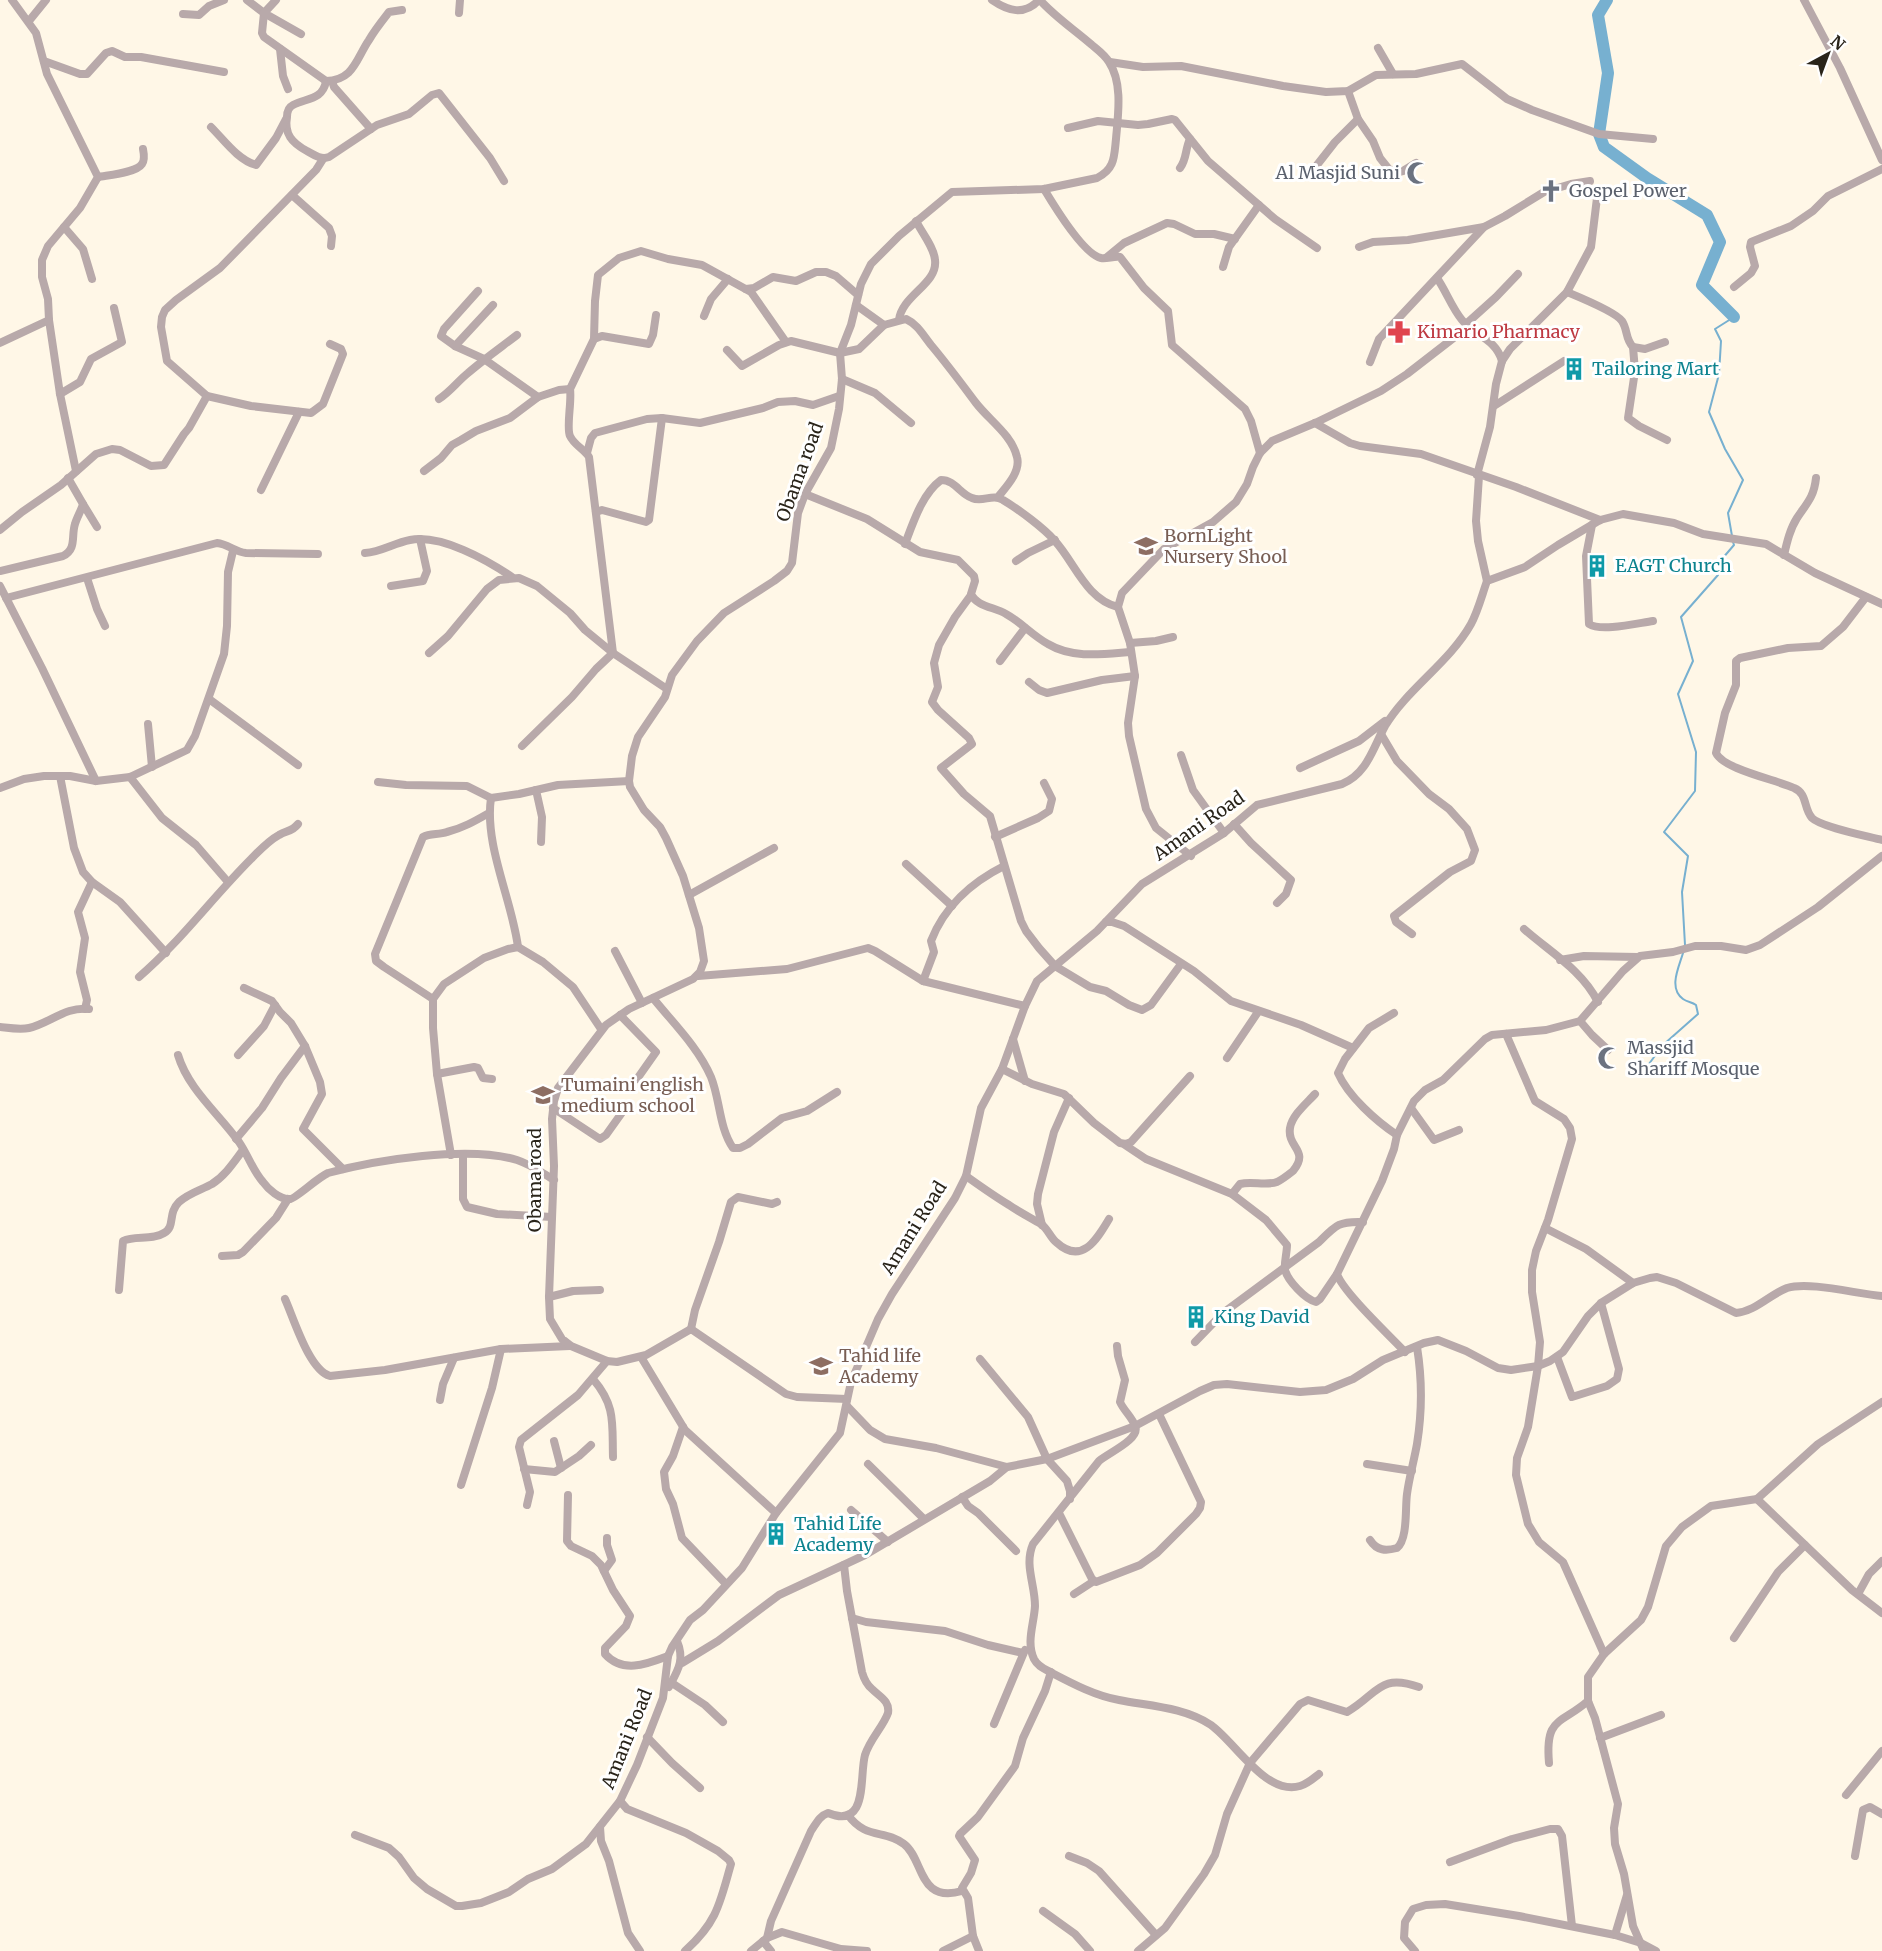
<svg xmlns="http://www.w3.org/2000/svg" width="1882" height="1951" font-family="Merriweather,serif">
<style>
.lines{fill:none;stroke-linecap:round;stroke-linejoin:round}
.stream{stroke:#77b0d0;stroke-width:2}
.river{stroke:#77b0d0;stroke-width:12}
.minor{stroke:#b8a9aa;stroke-width:8}
.labels{text-anchor:middle;stroke-width:6;stroke-linejoin:round;paint-order:stroke}
.worship-label{font-size:18px;fill:#5b616d;stroke:#fff;text-anchor:start}
.health-label{font-size:18px;fill:#be3a42;stroke:#fff;text-anchor:start}
.culture-label{font-size:18px;fill:#0d838f;stroke:#fff;text-anchor:start}
.street-label{font-size:18px;fill:#29241a;stroke:#fff}
.education-label{font-size:18px;fill:#785e54;stroke:#fff;text-anchor:start}
</style>
<rect width="100%" height="100%" fill="#fff7e7"/>
<g class="lines">
<g class="stream">
<polyline points="1732,536 1728,513 1743,480 1725,449 1709,412 1719,374 1721,341 1715,329 1734,317"/>
<polyline points="1685,945 1682,892 1688,856 1664,832 1695,791 1696,752 1678,694 1693,661 1681,617 1718,575 1722,559 1734,545 1733,542"/>
<path d="M1640 1076 1663 1045 1698 1014 1696 1005C1692 1002 1687 1002 1683 999 1668 988 1679 967 1683 953"/>
</g>
<polyline class="river" points="1607,0 1598,15 1608,73 1599,134 1604,147 1647,178 1707,215 1720,242 1702,285 1734,317"/>
<g class="minor">
<polyline points="12,0 36,33 47,74 98,177 80,208 64,227 83,249 92,279"/>
<path d="M247 0 264 13 262 33 264 37 326 81C354 80 356 59 369 40 374 31 382 21 389 12L402 10"/>
<polyline points="276,0 264,13 301,34"/>
<path d="M992 0C1008 11 1024 16 1039 0"/>
<polyline points="1804,0 1840,68 1882,160"/>
<polyline points="459,13 460,0"/>
<polyline points="183,14 199,15 209,6 224,0"/>
<polyline points="29,21 46,0"/>
<polyline points="1378,48 1393,74"/>
<polyline points="280,49 283,76 288,89"/>
<polyline points="44,61 80,74 87,74 106,53 112,51 125,57 141,57 224,72"/>
<polyline points="1110,62 1143,67 1181,66 1283,86 1326,92 1348,91 1376,75 1416,74 1462,64 1507,99 1532,110 1599,134 1653,139"/>
<path d="M326 81C323 100 306 98 293 105 289 107 287 112 287 117 284 134 292 143 307 151 314 155 321 160 329 157L377 125 409 114 432 95 439 93 490 158 504 181"/>
<polyline points="332,81 334,87 371,129"/>
<polyline points="1348,91 1358,119 1373,141 1380,158 1388,168 1394,173 1403,171 1416,163"/>
<path d="M211 127C224 140 238 160 256 165L276 138 286 119"/>
<polyline points="1068,128 1098,121 1138,125 1148,124 1172,119 1175,120 1208,161 1275,219 1317,248"/>
<polyline points="1317,165 1335,142 1358,119"/>
<path d="M1180 168C1187 159 1185 149 1190 139"/>
<path d="M98 177C108 175 136 173 142 164 145 160 144 154 143 149"/>
<path d="M1044 189C1053 204 1083 254 1101 258 1107 259 1114 256 1120 257L1144 288 1168 311 1172 345 1245 409 1251 421 1260 453"/>
<polyline points="292,195 329,228 332,236 331,246"/>
<polyline points="1359,247 1373,242 1408,240 1484,227 1505,216 1544,192 1571,184 1590,181"/>
<polyline points="1107,257 1124,243 1167,223 1174,224 1195,234 1214,234 1235,239"/>
<polyline points="1223,267 1229,247 1259,205"/>
<path d="M1437 278C1446 291 1452 308 1462 320 1474 335 1496 339 1502 361"/>
<polyline points="1734,287 1751,273 1755,266 1750,247 1751,242 1791,226 1813,211 1828,196 1882,169"/>
<polyline points="746,289 754,288 773,277 796,281 816,272 826,272 836,276 858,295"/>
<polyline points="478,291 444,329 441,336 455,346 484,359 538,397"/>
<path d="M1567 292C1579 297 1616 312 1622 321 1628 330 1625 339 1633 347L1645 349 1665 342"/>
<path d="M856 305 884 325 906 319C917 324 923 335 931 345 947 364 961 383 976 403 989 420 1012 435 1017 457 1021 472 1006 487 998 497"/>
<polyline points="704,316 711,299 728,279"/>
<polyline points="49,320 60,394 76,471"/>
<path d="M899 320C902 295 938 284 935 260 934 247 922 233 916 221"/>
<polyline points="1466,324 1496,297 1518,274"/>
<polyline points="594,339 595,301 598,275 619,258 641,251 668,259 702,265 751,292 786,342"/>
<polyline points="0,343 49,320 48,299 42,277 42,260 48,246 64,227"/>
<polyline points="455,346 493,305"/>
<polyline points="1633,347 1635,371 1628,418 1639,426 1667,440"/>
<polyline points="727,350 742,366 779,345 791,341 840,353 859,349 884,325"/>
<polyline points="1370,362 1379,339 1484,227"/>
<polyline points="842,379 875,393 911,423"/>
<polyline points="60,394 80,382 91,359 122,342 114,308"/>
<polyline points="207,396 167,361 161,327 162,317 165,310 176,300 220,268 316,170 323,159"/>
<path d="M439 399C450 392 457 382 468 373 483 360 500 348 517 335"/>
<polyline points="1494,406 1564,361"/>
<polyline points="1315,423 1350,443 1360,446 1421,454 1516,487 1600,520"/>
<polyline points="587,453 591,438 595,433 647,419 662,418 700,423 763,408 778,402 795,401 813,405 839,396"/>
<polyline points="424,471 441,458 452,445 461,440 476,431 510,418 538,397 559,390 570,389"/>
<polyline points="1477,475 1490,427 1496,384 1502,361 1510,349 1567,292 1591,247 1597,198"/>
<polyline points="1479,476 1476,521 1478,541 1487,581"/>
<polyline points="261,490 299,412"/>
<path d="M805 494 867 519 920 552 958 560 974 576 975 581 971 594C977 607 995 607 1006 614 1021 622 1033 636 1048 644 1073 659 1104 654 1131 652"/>
<polyline points="83,504 97,527"/>
<polyline points="596,512 602,510 646,522 649,520 662,418"/>
<path d="M1592 525 1586 556 1589 624C1601 632 1638 623 1653 621"/>
<polyline points="0,530 22,512 61,485 96,454 112,449 120,450 151,466 164,465 184,434 189,428 207,396 251,406 311,413 323,404 343,354 341,349 330,344"/>
<path d="M905 544C913 523 922 494 941 480 955 480 960 494 972 498 983 503 992 493 1003 500 1018 509 1044 528 1055 541 1075 563 1086 599 1118 607"/>
<path d="M365 553C381 552 394 543 410 540 441 534 487 560 512 577"/>
<path d="M1784 555C1787 542 1790 529 1797 518 1807 503 1814 497 1816 478"/>
<polyline points="1016,561 1028,553 1055,540"/>
<path d="M0 571 63 556C77 549 71 536 75 524 77 517 81 511 83 504L68 478"/>
<polyline points="87,578 97,609 105,626"/>
<polyline points="0,586 42,668 96,781"/>
<polyline points="391,586 423,581 427,571 420,539"/>
<polyline points="971,595 955,617 939,645 934,663 938,687 932,702 938,710 969,738 972,744 941,768 964,794 990,816 1021,921 1026,931 1039,948 1055,966 1090,987 1106,991 1129,1005 1142,1010 1151,1005 1181,964"/>
<path d="M1866 597 1843 627 1821 646 1788 648 1740 658 1736 661V685L1725 713 1716 753C1723 769 1777 780 1794 788 1808 794 1803 808 1812 818 1821 827 1867 836 1882 840"/>
<path d="M6 598 217 543C228 544 235 552 246 553L318 554"/>
<polyline points="1130,643 1156,641 1173,637"/>
<polyline points="429,653 448,636 487,589 499,580 519,578 537,586 570,613 585,630 613,653 667,689"/>
<polyline points="1000,661 1025,628"/>
<polyline points="1029,682 1039,690 1047,693 1102,680 1135,676"/>
<polyline points="209,699 298,765"/>
<polyline points="148,724 152,767"/>
<polyline points="1381,734 1397,761 1429,794 1449,809 1467,829 1475,850 1471,861 1450,872 1394,916 1396,922 1412,934"/>
<path d="M522 746 572 697 596 669 613 653 589 457C584 449 574 445 570 436 566 428 572 401 570 389L594 339 602 336 649 344 653 335 656 315"/>
<polyline points="1181,755 1193,790 1224,833"/>
<polyline points="1300,768 1359,741 1385,721"/>
<polyline points="60,776 74,848 83,872 92,882 120,902 166,953"/>
<polyline points="130,777 162,818 196,845 228,882"/>
<polyline points="378,782 406,785 467,786 491,798 519,794 558,785 629,781"/>
<polyline points="0,788 24,779 44,776 70,776 96,781 130,777 187,750 195,736 224,654 227,626 228,572 233,551"/>
<polyline points="536,790 542,817 541,842"/>
<path d="M491 798C484 845 512 900 518 947"/>
<polyline points="1234,824 1251,843 1291,880 1286,894 1277,903"/>
<polyline points="995,837 1038,818 1049,811 1052,799 1044,783"/>
<polyline points="1191,856 1156,828 1146,809 1129,736 1128,723 1135,676 1130,643 1118,607 1122,593 1164,549 1213,522 1236,502 1247,484 1253,467 1260,453 1272,441 1315,423 1381,391 1407,374 1469,326"/>
<polyline points="906,864 952,906"/>
<polyline points="689,895 774,848"/>
<polyline points="1106,922 1112,922 1124,926 1194,971 1231,1001 1301,1025 1353,1048"/>
<path d="M1524 929C1550 952 1582 970 1598 1002"/>
<polyline points="615,951 642,1003"/>
<polyline points="1560,960 1584,956 1638,957"/>
<polyline points="698,976 787,969 868,948 875,951 923,981 1025,1006"/>
<path d="M139 977C180 942 212 898 251 859 259 851 268 841 279 835 287 830 292 832 298 824"/>
<path d="M923 981 934 952 931 941C944 907 972 882 1004 866"/>
<polyline points="244,988 272,1001 280,1012 291,1023 305,1046 320,1082 322,1094 303,1129 343,1169"/>
<path d="M653 998C673 1023 698 1047 711 1077 720 1099 719 1128 733 1148H740L748 1144 782 1118 807 1111 837 1092"/>
<path d="M433 999 384 967 376 961 375 954 423 837C430 833 439 835 447 832 463 828 475 821 489 813"/>
<polyline points="85,1009 87,1000 80,972 85,938 78,912 92,882"/>
<path d="M1394 1013 1369 1028 1345 1059 1338 1073C1348 1096 1376 1121 1397 1135"/>
<polyline points="620,1015 656,1052 637,1079"/>
<polyline points="1580,1021 1592,1035 1608,1050"/>
<path d="M0 1027C9 1028 20 1030 29 1028 50 1023 66 1006 89 1009"/>
<polyline points="1506,1034 1535,1101 1564,1119 1570,1128 1572,1139 1548,1220 1536,1251 1532,1270 1532,1292 1540,1342 1538,1366 1528,1427 1517,1458 1516,1475 1528,1524 1539,1542 1563,1562 1604,1654"/>
<polyline points="1013,1039 1025,1081"/>
<path d="M178 1055C188 1089 219 1114 239 1142 248 1155 253 1171 263 1182 268 1189 280 1200 290 1199 295 1199 317 1178 328 1173 376 1160 469 1145 517 1160 530 1164 542 1173 554 1180"/>
<polyline points="238,1055 264,1026 275,1005"/>
<polyline points="1227,1058 1258,1012"/>
<polyline points="1002,1069 1032,1084 1064,1094 1094,1123 1120,1143 1126,1144 1131,1142 1190,1076"/>
<polyline points="437,1074 474,1067 478,1068 483,1078 492,1079"/>
<polyline points="553,1108 600,1139 606,1135 626,1107"/>
<polyline points="1411,1108 1434,1140 1459,1130"/>
<polyline points="236,1139 262,1108 281,1078 305,1046"/>
<path d="M1125 1145 1146 1159 1232 1194 1266 1220 1287 1245C1287 1253 1284 1262 1285 1270 1288 1281 1305 1299 1316 1302L1320 1299 1337 1274"/>
<polyline points="463,1154 463,1199 467,1207 497,1214 552,1217"/>
<polyline points="451,1155 437,1074 433,1028 433,999 444,984 484,958 508,949 518,947 543,962 573,987 601,1029"/>
<path d="M966 1176C980 1186 994 1196 1009 1205 1019 1212 1031 1218 1041 1224 1048 1229 1050 1237 1056 1242 1082 1266 1097 1239 1109 1219"/>
<path d="M1232 1194 1240 1184C1252 1181 1266 1186 1277 1182 1283 1179 1288 1175 1293 1171 1310 1150 1287 1148 1290 1128 1292 1115 1307 1103 1315 1094"/>
<polyline points="1042,1225 1037,1204 1038,1194 1054,1132 1069,1098"/>
<polyline points="1545,1228 1586,1249 1633,1283"/>
<polyline points="222,1256 238,1255 243,1252 276,1218 288,1199"/>
<path d="M119 1290 123 1241C135 1235 151 1241 164 1233 176 1226 167 1214 179 1202 189 1193 201 1190 212 1184 225 1176 234 1162 243 1150"/>
<polyline points="549,1297 573,1291 600,1290"/>
<path d="M285 1299C294 1319 309 1370 330 1376L385 1370 501 1349 570 1346"/>
<polyline points="691,1329 695,1310 719,1242 731,1202 738,1197 772,1204 777,1202"/>
<path d="M1195 1342 1223 1313 1319 1242C1336 1225 1339 1221 1363 1222"/>
<path d="M1117 1346 1118 1356 1125 1380 1120 1402C1124 1411 1132 1417 1135 1426 1141 1439 1108 1453 1099 1461L1033 1544C1024 1565 1035 1584 1035 1606 1034 1624 1026 1642 1034 1659 1038 1667 1045 1669 1052 1673 1073 1684 1096 1696 1119 1700 1149 1706 1184 1707 1211 1725 1236 1743 1266 1796 1300 1786 1307 1784 1314 1778 1319 1774"/>
<path d="M1405 1352C1390 1336 1343 1292 1337 1274L1382 1181 1394 1149 1397 1135 1414 1101 1425 1090 1443 1080 1485 1039 1492 1035 1546 1030 1580 1021 1623 971 1640 956 1673 952 1695 946H1721L1746 950 1760 945 1818 907 1882 856"/>
<polyline points="641,1357 685,1430 776,1513"/>
<polyline points="1557,1357 1572,1397 1607,1386 1617,1379 1619,1369 1601,1303"/>
<polyline points="980,1359 1028,1417 1047,1459 1067,1481 1070,1491 1070,1499"/>
<path d="M593 1379C616 1406 612 1423 613 1457"/>
<path d="M847 1399 797 1397 786 1394 691 1329 646 1355 617 1362 607 1361 571 1346 562 1339 550 1319 549 1297 554 1166 552 1119 554 1101 558 1088 606 1025 629 1009 693 979 700 972 704 961 699 928 683 876 666 838 660 827 644 810 630 787 629 781 632 756 638 737 665 697 672 675 697 641 724 613 774 581 787 571 792 563 798 513 805 494 831 448 839 409 842 379 840 353 851 325 861 284 871 264 899 236 952 192 1044 189 1097 178C1115 169 1114 157 1116 139 1118 115 1123 83 1109 62 1105 55 1098 50 1092 45 1075 30 1055 17 1040 0"/>
<polyline points="440,1400 443,1384 454,1358"/>
<polyline points="847,1406 870,1430 885,1439 936,1448 1007,1467"/>
<polyline points="683,1427 673,1456 664,1472 666,1489 673,1504 682,1538 726,1584"/>
<polyline points="554,1441 561,1468"/>
<polyline points="868,1464 924,1519"/>
<polyline points="1367,1464 1412,1471"/>
<polyline points="524,1469 555,1472 579,1456 591,1445"/>
<polyline points="461,1485 492,1388 501,1349"/>
<path d="M568 1495 567 1541 571 1546 592 1556 601 1565 613 1590 630 1616 626 1626 605 1648V1654C623 1674 647 1664 668 1656"/>
<polyline points="962,1497 968,1506 978,1513 1016,1551"/>
<polyline points="1757,1499 1852,1590 1882,1613"/>
<polyline points="527,1505 530,1492 519,1447 521,1440 578,1395 607,1361"/>
<polyline points="851,1510 888,1542"/>
<polyline points="1059,1513 1092,1579 1096,1582 1140,1565 1157,1553 1196,1514 1200,1508 1201,1502 1159,1414"/>
<path d="M1370 1540C1377 1551 1386 1551 1397 1548 1408 1539 1405 1508 1407 1494 1409 1478 1414 1461 1417 1444 1422 1413 1422 1378 1417 1347"/>
<polyline points="604,1571 612,1560 607,1545 607,1538"/>
<polyline points="1074,1594 1094,1581"/>
<polyline points="1858,1594 1869,1574 1882,1561"/>
<polyline points="852,1618 866,1622 945,1631 988,1645 1023,1653"/>
<polyline points="1734,1638 1778,1572 1805,1545"/>
<path d="M682 1663 718 1641 779 1595 865 1555 990 1481 1007 1467 1047 1459 1135 1426 1200 1391 1214 1385 1227 1384 1300 1392 1326 1390 1353 1379 1383 1360 1424 1343 1438 1340 1466 1351 1498 1368 1511 1370 1538 1366 1550 1361 1563 1352 1588 1316 1601 1303 1633 1283 1650 1278 1657 1277 1676 1283 1736 1313C1756 1311 1769 1295 1787 1288 1809 1281 1857 1294 1882 1296"/>
<polyline points="672,1683 705,1705 723,1722"/>
<path d="M669 1687C678 1670 685 1660 677 1641"/>
<polyline points="994,1724 1025,1650"/>
<polyline points="647,1737 672,1763 700,1788"/>
<polyline points="1600,1738 1661,1715"/>
<path d="M1549 1763C1545 1717 1560 1725 1588 1701"/>
<polyline points="1846,1795 1882,1751"/>
<path d="M620 1801 627 1809 686 1833 718 1851 729 1860 731 1864 729 1871C719 1908 714 1925 685 1951"/>
<path d="M848 1815C866 1840 885 1829 904 1844 924 1859 918 1904 962 1891"/>
<polyline points="600,1827 601,1841 609,1861 628,1933 640,1951"/>
<path d="M355 1835 389 1848 399 1857 414 1878 427 1889 456 1906H462L481 1903 509 1892 528 1879 552 1869 586 1844 620 1801 637 1765 663 1698 668 1656 672 1647 690 1620 703 1610 742 1568 776 1513 840 1433 851 1382 878 1319 892 1294 955 1198 966 1176 981 1108 1002 1069 1025 1006 1037 981 1097 931 1142 884 1224 833 1257 805 1342 784C1367 774 1373 748 1385 726 1408 688 1449 663 1471 624 1478 611 1482 595 1487 581L1525 567 1558 545 1600 520 1623 514 1674 523 1703 534 1766 544 1815 573 1882 604"/>
<polyline points="1069,1856 1087,1863 1099,1871 1156,1935"/>
<polyline points="1855,1856 1863,1810 1870,1807 1882,1814"/>
<polyline points="1450,1862 1512,1839 1550,1829 1558,1829 1562,1836 1572,1926"/>
<polyline points="1043,1911 1075,1934 1090,1951"/>
<polyline points="1615,1935 1627,1895"/>
<path d="M767 1938 771 1921 811 1831C816 1824 819 1816 828 1813 869 1830 859 1776 865 1755 870 1739 883 1727 888 1713 890 1701 880 1697 872 1689 867 1685 864 1679 862 1672L847 1591 844 1565"/>
<polyline points="763,1941 771,1951"/>
<polyline points="751,1951 767,1938 782,1932 841,1949 867,1951"/>
<polyline points="943,1951 973,1936"/>
<polyline points="979,1951 973,1936 968,1898 962,1888 971,1873 975,1860 959,1836 960,1834 978,1817 1015,1766 1023,1738 1045,1691 1051,1672"/>
<path d="M1138 1951 1165 1928 1204 1874 1215 1855 1227 1814 1250 1763 1300 1704 1308 1700 1347 1712C1378 1694 1379 1673 1419 1687"/>
<polyline points="1415,1951 1404,1938 1405,1922 1413,1909 1426,1905 1445,1904 1519,1916 1615,1935 1641,1943 1656,1951"/>
<polyline points="1644,1951 1633,1926 1624,1874 1615,1844 1614,1828 1618,1804 1595,1718 1588,1701 1588,1677 1604,1654 1641,1620 1648,1607 1666,1546 1682,1527 1711,1506 1757,1499 1818,1444 1882,1402"/>
</g>
</g>
<defs>
<g id="mosque-bare" transform="scale(1.8)"><path d="M3.5-4.9A6 6 0 1 0 3.5 4.9A5 5 0 1 1 3.5-4.9Z" fill="#6b7280" stroke="#fff" stroke-width="2.5" paint-order="stroke"/></g>
<g id="church-bare" transform="scale(1.8)"><path d="M-1.2-6h2.4v3.5h3.3v2.4h-3.3V6h-2.4V-.1h-3.3v-2.4h3.3Z" fill="#6b7280" stroke="#fff" stroke-width="2.5" paint-order="stroke"/></g>
<g id="pharmacy-bare" transform="scale(1.8)"><path d="M-2-6h4v4h4v4h-4v4h-4v-4h-4v-4h4Z" fill="#e0444e" stroke="#fff" stroke-width="2.5" paint-order="stroke"/></g>
<g id="building-bare" transform="scale(1.8)"><path d="M-4-6H4V6H1V3H-1V6H-4ZM-2.5-4.3h1.7v1.8h-1.7ZM.8-4.3h1.7v1.8H.8ZM-2.5-1h1.7V.8h-1.7ZM.8-1h1.7V.8H.8Z" fill="#0f9aa8" stroke="#fff" stroke-width="2.5" paint-order="stroke"/></g>
<g id="school-bare" transform="scale(1.8)"><path d="M0-5L7-2L0 1L-7-2ZM-4 1L0 2.5L4 1V4Q0 6-4 4Z" fill="#8d6e63" stroke="#fff" stroke-width="2.5" paint-order="stroke"/></g>
</defs>
<g fill-rule="evenodd">
<use href="#mosque-bare" x="1418" y="173"/>
<use href="#church-bare" x="1551" y="191"/>
<use href="#pharmacy-bare" x="1399" y="332"/>
<use href="#building-bare" x="1574" y="369"/>
<use href="#school-bare" x="1146" y="546"/>
<use href="#building-bare" x="1597" y="566"/>
<use href="#mosque-bare" x="1609" y="1058"/>
<use href="#school-bare" x="543" y="1095"/>
<use href="#building-bare" x="1196" y="1317"/>
<use href="#school-bare" x="821" y="1366"/>
<use href="#building-bare" x="776" y="1534"/>
</g>
<g class="labels">
<g class="worship-label">
<text x="1400" y="179" text-anchor="end">Al Masjid Suni</text>
<text x="1569" y="197">Gospel Power</text>
<text x="1627" y="1054">Massjid<tspan x="1627" dy="21">Shariff Mosque</tspan></text>
</g>
<g class="health-label">
<text x="1417" y="338">Kimario Pharmacy</text>
</g>
<g class="culture-label">
<text x="1592" y="375">Tailoring Mart</text>
<text x="1615" y="572">EAGT Church</text>
<text x="1214" y="1323">King David</text>
<text x="794" y="1530">Tahid Life<tspan x="794" dy="21">Academy</tspan></text>
</g>
<g class="street-label">
<text transform="translate(800 472) rotate(-70)" y="6">Obama road</text>
<text transform="translate(1199 826) rotate(-35)" y="6">Amani Road</text>
<text transform="translate(535 1180) rotate(-90)" y="6">Obama road</text>
<text transform="translate(914 1228) rotate(-58)" y="6">Amani Road</text>
<text transform="translate(627 1739) rotate(-68)" y="6">Amani Road</text>
</g>
<g class="education-label">
<text x="1164" y="542">BornLight<tspan x="1164" dy="21">Nursery Shool</tspan></text>
<text x="561" y="1091">Tumaini english<tspan x="561" dy="21">medium school</tspan></text>
<text x="839" y="1362">Tahid life<tspan x="839" dy="21">Academy</tspan></text>
</g>
</g>
<g transform="translate(1828 54) rotate(41)" stroke="#ffffff" stroke-width="4.5" paint-order="stroke">
<path d="M0-4.5L10 22L0 15L-10 22Z" fill="#29241a"/>
<text y="-9" font-size="16" font-weight="bold" text-anchor="middle" fill="#29241a">N</text>
</g>
</svg>
